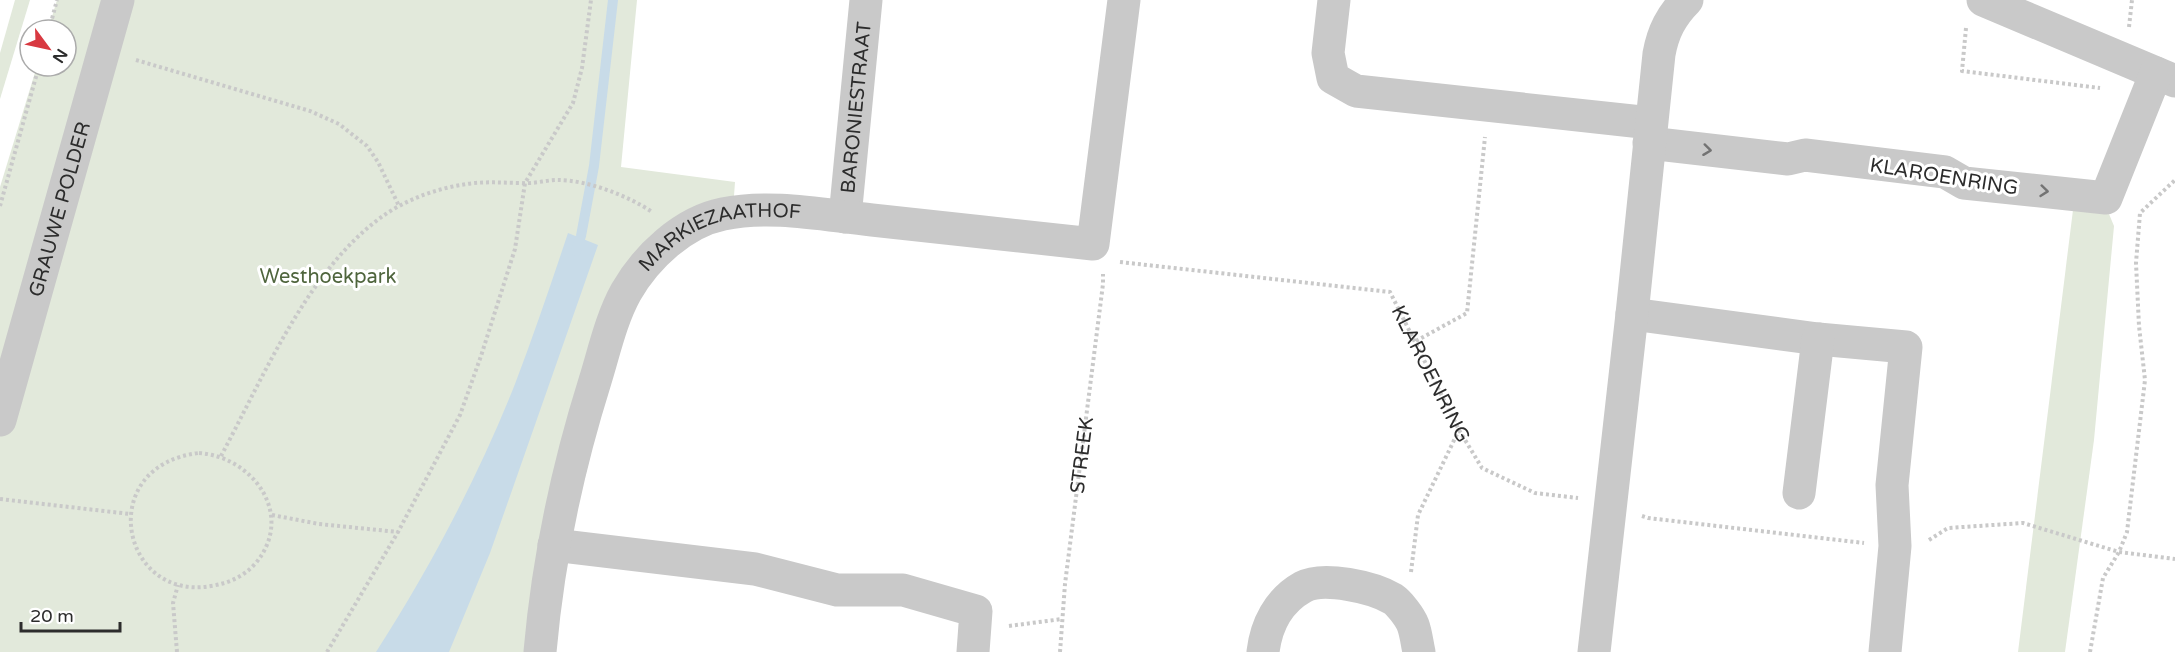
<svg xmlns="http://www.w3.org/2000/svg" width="2175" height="652" font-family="'Varela Round',sans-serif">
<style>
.green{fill:#e2e9db}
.water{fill:#c8dbe8}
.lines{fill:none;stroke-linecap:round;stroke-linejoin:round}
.stream{stroke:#c8dbe8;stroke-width:10}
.path{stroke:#c9c9c9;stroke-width:4;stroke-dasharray:3 3;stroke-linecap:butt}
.minor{stroke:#c9c9c9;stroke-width:33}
.oneway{stroke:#737373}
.labels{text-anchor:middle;stroke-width:6;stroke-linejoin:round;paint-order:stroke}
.street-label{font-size:20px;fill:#2c2c2c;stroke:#fff}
.park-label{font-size:20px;fill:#4f653d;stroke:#fff}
</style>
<rect width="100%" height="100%" fill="#fff"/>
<g class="green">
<polygon points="15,0 30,0 0,99 0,53"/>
<polygon points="57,0 103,0 0,371 0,187 37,66 66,66 66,30 48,30"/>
<polygon points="119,0 637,0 621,167 735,182 734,196 647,243 531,652 0,652 0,432"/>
<polygon points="2073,210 2109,214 2114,226 2094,440 2065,652 2018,652"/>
</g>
<path class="water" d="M568 233 598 245 490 553 449 652H376C430 568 478 477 515 384 534 334 551 284 568 233Z"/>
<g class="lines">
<polyline class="stream" points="576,251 581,236 594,166 613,0"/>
<g class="path">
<polyline points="2129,27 2132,0"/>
<polyline points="1966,28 1962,71 2100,88"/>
<polyline points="49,30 57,0"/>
<polyline points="136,60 310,111 339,124 367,146 378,162 399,206"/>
<polyline points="0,206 39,66"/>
<path id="s1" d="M1120 262 1390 292 1459 430 1482 468 1535 493 1578 498"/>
<polyline points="1416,341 1467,313 1485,137"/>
<path d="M199 453C254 457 296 516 255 564 243 577 229 583 211 586 120 602 94 465 199 453Z"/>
<path d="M221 456C263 378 308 269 383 216 407 199 438 188 467 184 486 181 503 183 522 183 534 184 546 180 558 180 587 180 629 196 652 212"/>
<polyline points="0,499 130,514"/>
<polyline points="272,515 319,524 398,532"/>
<polyline points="1642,516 1648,518 1864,543"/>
<polyline points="1929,540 1948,528 2023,523 2119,552 2175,559"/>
<polyline points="1411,572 1418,515 1459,430"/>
<polyline points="1009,626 1062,619"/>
<polyline points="177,652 173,603 178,585"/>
<polyline points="327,652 398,532 460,415 481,356 515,249 525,183 573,103 582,68 591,0"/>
<path id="s2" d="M1060 652 1065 584 1103 284V274"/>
<polyline points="2090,652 2103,578 2119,552 2127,532 2145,380 2139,326 2136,263 2140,213 2175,180"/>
</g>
<g class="minor">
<polyline points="1334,0 1328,53 1333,78 1356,91 1651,123"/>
<polyline points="1983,0 2175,81"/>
<polyline points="1649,143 1788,159 1805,155 1945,172 1964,183 2106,198 2156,73"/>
<path id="s3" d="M845 217 866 0"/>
<polyline points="1632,314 1818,339 1906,347 1892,485 1895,546 1885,652"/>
<path id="s4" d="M0 420 118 0"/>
<polyline points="1799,493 1818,339"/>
<polyline points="554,545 755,569 837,590 903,590 976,611 973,652"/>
<path id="s5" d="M540 652C548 560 567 470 595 381 604 352 611 319 626 292 646 257 683 222 723 214 771 204 823 215 872 220 946 228 1019 236 1093 244L1124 0"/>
<path d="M1263 652C1266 626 1278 601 1303 587 1323 576 1373 587 1393 599 1399 603 1410 617 1413 625 1416 633 1417 643 1419 652"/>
<path d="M1594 652 1632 314 1659 54C1663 32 1671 16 1687 0"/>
</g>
</g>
<defs><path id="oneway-chevron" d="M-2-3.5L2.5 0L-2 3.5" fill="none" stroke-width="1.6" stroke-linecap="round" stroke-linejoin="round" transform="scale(1.5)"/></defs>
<g class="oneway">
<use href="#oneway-chevron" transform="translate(1707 150) rotate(7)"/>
<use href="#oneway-chevron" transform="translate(2044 191) rotate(6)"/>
</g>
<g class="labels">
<g class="street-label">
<text dy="7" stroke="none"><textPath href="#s3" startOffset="110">BARONIESTRAAT</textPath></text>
<text transform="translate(1944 176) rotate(9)" y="7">KLAROENRING</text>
<text dy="7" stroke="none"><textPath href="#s4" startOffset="219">GRAUWE POLDER</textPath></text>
<text dy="7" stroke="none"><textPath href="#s5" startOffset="489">MARKIEZAATHOF</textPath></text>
<text dy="7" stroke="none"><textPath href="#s1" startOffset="363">KLAROENRING</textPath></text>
<text dy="7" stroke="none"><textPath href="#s2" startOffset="198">STREEK</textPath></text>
</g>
<g class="park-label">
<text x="328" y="283">Westhoekpark</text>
</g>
</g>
<g transform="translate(48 48) rotate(123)"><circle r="28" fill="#ffffff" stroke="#ababab" stroke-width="1.5"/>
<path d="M0-4.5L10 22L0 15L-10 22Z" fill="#d83941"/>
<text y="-9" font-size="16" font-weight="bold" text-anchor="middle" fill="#2c2c2c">N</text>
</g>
<path d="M21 622v9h99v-9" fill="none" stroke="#2c2c2c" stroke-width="3"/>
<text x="30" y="622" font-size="18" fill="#2c2c2c" stroke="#ffffff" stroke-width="4.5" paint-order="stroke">20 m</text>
</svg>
